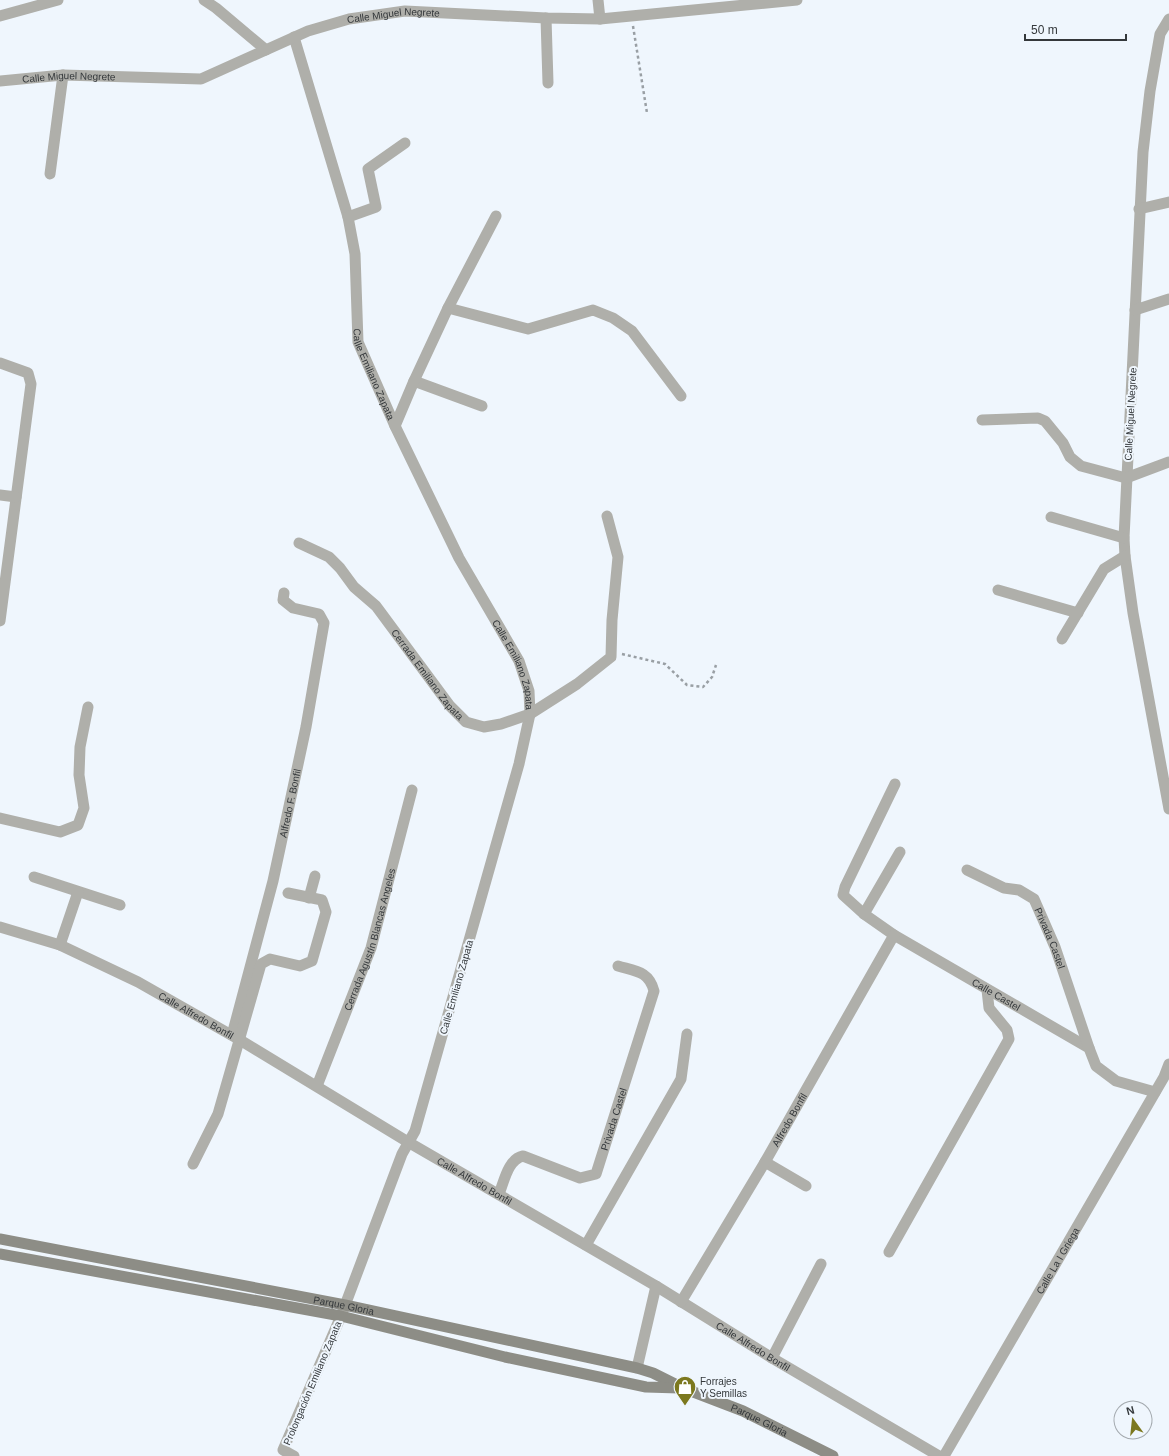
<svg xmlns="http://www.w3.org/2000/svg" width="1169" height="1456" font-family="Helvetica,sans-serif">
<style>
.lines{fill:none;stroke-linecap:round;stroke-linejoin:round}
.path{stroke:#999fa4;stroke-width:2.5;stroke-dasharray:3 3;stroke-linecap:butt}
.minor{stroke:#afafaa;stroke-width:11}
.tertiary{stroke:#afafaa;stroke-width:11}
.secondary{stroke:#8d8d86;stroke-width:11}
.labels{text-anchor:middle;stroke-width:4;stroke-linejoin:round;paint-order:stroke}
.street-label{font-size:10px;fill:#34383b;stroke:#eff6fd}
.poi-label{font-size:10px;fill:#34383b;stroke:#eff6fd;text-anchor:start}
</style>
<rect width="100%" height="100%" fill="#eff6fd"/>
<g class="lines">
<g class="path">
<polyline points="633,26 647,113"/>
<polyline points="622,654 665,664 687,685 703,687 712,677 716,665"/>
</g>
<g class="minor">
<polyline points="204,0 216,8 266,50"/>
<polyline points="598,0 600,19"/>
<polyline points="0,16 58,0"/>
<polyline points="546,18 548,83"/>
<polyline points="1169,19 1160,34 1150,91 1143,152 1124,538 1125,556 1133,613 1169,809"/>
<path id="s1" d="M294 37 348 217 355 254 358 342 395 426 459 558 519 661 529 691 530 714 519 764 415 1131 402 1154 341 1316 283 1450 294 1456"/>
<path id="s2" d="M0 81 63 75 201 79 308 31 349 19 405 11 546 18 600 19 797 0"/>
<polyline points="50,174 63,75"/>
<polyline points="1139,209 1169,202"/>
<polyline points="348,217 376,207 368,169 405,143"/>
<polyline points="448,308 528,329 593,310 613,318 632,331 681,396"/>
<polyline points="1135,310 1169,299"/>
<polyline points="0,363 28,373 31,384 0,621"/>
<polyline points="414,381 482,406"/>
<polyline points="982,420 1038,418 1045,421 1063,443 1070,457 1081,466 1126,478 1169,462"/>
<polyline points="395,426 414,381 448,308 496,216"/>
<polyline points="0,495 16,497"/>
<polyline points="1051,517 1124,538"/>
<path id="s3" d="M299 543 329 557 340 568 354 587 376 606 450 706 466 722 484 727 501 724 530 714 577 684 611 657 612 620 618 557 607 516"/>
<polyline points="998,590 1078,613"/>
<polyline points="1062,639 1104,569 1125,556"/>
<path id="s4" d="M895 784 845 887 843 895 864 914 894 935 1089 1048 1096 1066 1116 1081 1155 1092"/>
<polyline points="0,818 60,832 78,825 84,808 79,775 80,747 88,707"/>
<path id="s5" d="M967 870 1004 888 1019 890 1034 899 1055 947 1089 1048"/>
<polyline points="34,877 120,905"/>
<polyline points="309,898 315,876"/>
<polyline points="864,914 900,852"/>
<path id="s6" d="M0 927 60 945 138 982 240 1040 408 1142 656 1286 772 1358 939 1456"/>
<polyline points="60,945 78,892"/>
<path id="s7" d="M232 1035 273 881 306 727 324 623 319 614 293 608 283 600 284 593"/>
<path id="s8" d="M317 1086 371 948 412 790"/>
<polyline points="765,1162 806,1186"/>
<polyline points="193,1164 218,1114 261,964 270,959 300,966 312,961 326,912 322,900 288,893"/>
<path id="s9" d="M499 1194C504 1182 508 1159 523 1156L580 1178 596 1174 654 991C649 971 635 971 618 966"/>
<polyline points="586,1245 681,1079 687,1034"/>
<polyline points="889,1252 1009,1039 1007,1030 989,1008 987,990"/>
<path id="s10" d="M681 1302 765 1162 894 935"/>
<polyline points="772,1358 821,1264"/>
<polyline points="637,1368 656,1286"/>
</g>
<path class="tertiary" id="s11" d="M944 1456 1164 1077 1169 1064"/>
<g class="secondary">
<path id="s12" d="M0 1239 345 1305 637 1368 653 1373 683 1388 743 1411 833 1456"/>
<polyline points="0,1254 341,1316 505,1357 646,1387 679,1388"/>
</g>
</g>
<defs>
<g id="shop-pin" transform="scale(1.15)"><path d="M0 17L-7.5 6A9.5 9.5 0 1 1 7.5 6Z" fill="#7c781e" stroke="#eff6fd"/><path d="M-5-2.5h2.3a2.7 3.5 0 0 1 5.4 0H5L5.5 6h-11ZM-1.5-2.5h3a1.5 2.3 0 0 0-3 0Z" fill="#fff"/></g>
</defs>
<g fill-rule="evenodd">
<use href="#shop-pin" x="685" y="1387"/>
</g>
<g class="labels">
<g class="street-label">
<text dy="4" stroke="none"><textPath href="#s2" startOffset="406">Calle Miguel Negrete</textPath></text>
<text dy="4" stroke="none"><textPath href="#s2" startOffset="69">Calle Miguel Negrete</textPath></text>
<text dy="4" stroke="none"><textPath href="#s1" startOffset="349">Calle Emiliano Zapata</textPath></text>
<text transform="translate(1130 414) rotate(-87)" y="4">Calle Miguel Negrete</text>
<text dy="4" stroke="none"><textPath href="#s1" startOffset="673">Calle Emiliano Zapata</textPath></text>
<text dy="4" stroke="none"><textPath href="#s3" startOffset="187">Cerrada Emiliano Zapata</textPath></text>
<text dy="4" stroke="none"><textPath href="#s7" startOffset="239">Alfredo F. Bonfil</textPath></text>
<text dy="4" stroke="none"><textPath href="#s5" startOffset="116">Privada Castel</textPath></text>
<text dy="4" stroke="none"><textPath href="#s8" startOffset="156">Cerrada Agustín Blancas Angeles</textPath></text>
<text transform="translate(456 987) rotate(-74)" y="4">Calle Emiliano Zapata</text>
<text dy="4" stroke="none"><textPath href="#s4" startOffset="306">Calle Castel</textPath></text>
<text dy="4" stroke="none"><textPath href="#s6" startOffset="216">Calle Alfredo Bonfil</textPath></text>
<text dy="4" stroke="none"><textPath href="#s9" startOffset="182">Privada Castel</textPath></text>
<text dy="4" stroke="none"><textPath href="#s10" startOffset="212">Alfredo Bonfil</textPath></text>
<text dy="4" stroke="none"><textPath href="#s6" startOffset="540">Calle Alfredo Bonfil</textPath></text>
<text dy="4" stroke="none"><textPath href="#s11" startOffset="226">Calle La I Griega</textPath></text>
<text dy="4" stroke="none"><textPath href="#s12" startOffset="350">Parque Gloria</textPath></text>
<text dy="4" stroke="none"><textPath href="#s6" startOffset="864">Calle Alfredo Bonfil</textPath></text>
<text transform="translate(312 1383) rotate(-67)" y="4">Prolongación Emiliano Zapata</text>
<text dy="4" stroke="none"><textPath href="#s12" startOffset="783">Parque Gloria</textPath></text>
</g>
<g class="poi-label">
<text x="700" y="1385">Forrajes<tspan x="700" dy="12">Y Semillas</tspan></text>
</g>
</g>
<g transform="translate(1133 1420) rotate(345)"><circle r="19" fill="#eff6fd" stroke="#a4aaaf"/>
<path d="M0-3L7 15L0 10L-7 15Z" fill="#7c781e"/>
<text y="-6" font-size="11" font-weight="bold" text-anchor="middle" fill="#34383b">N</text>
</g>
<path d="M1025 34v6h101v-6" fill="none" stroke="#34383b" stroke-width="2"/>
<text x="1031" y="34" font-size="12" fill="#34383b" stroke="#eff6fd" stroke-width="3" paint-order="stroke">50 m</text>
</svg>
